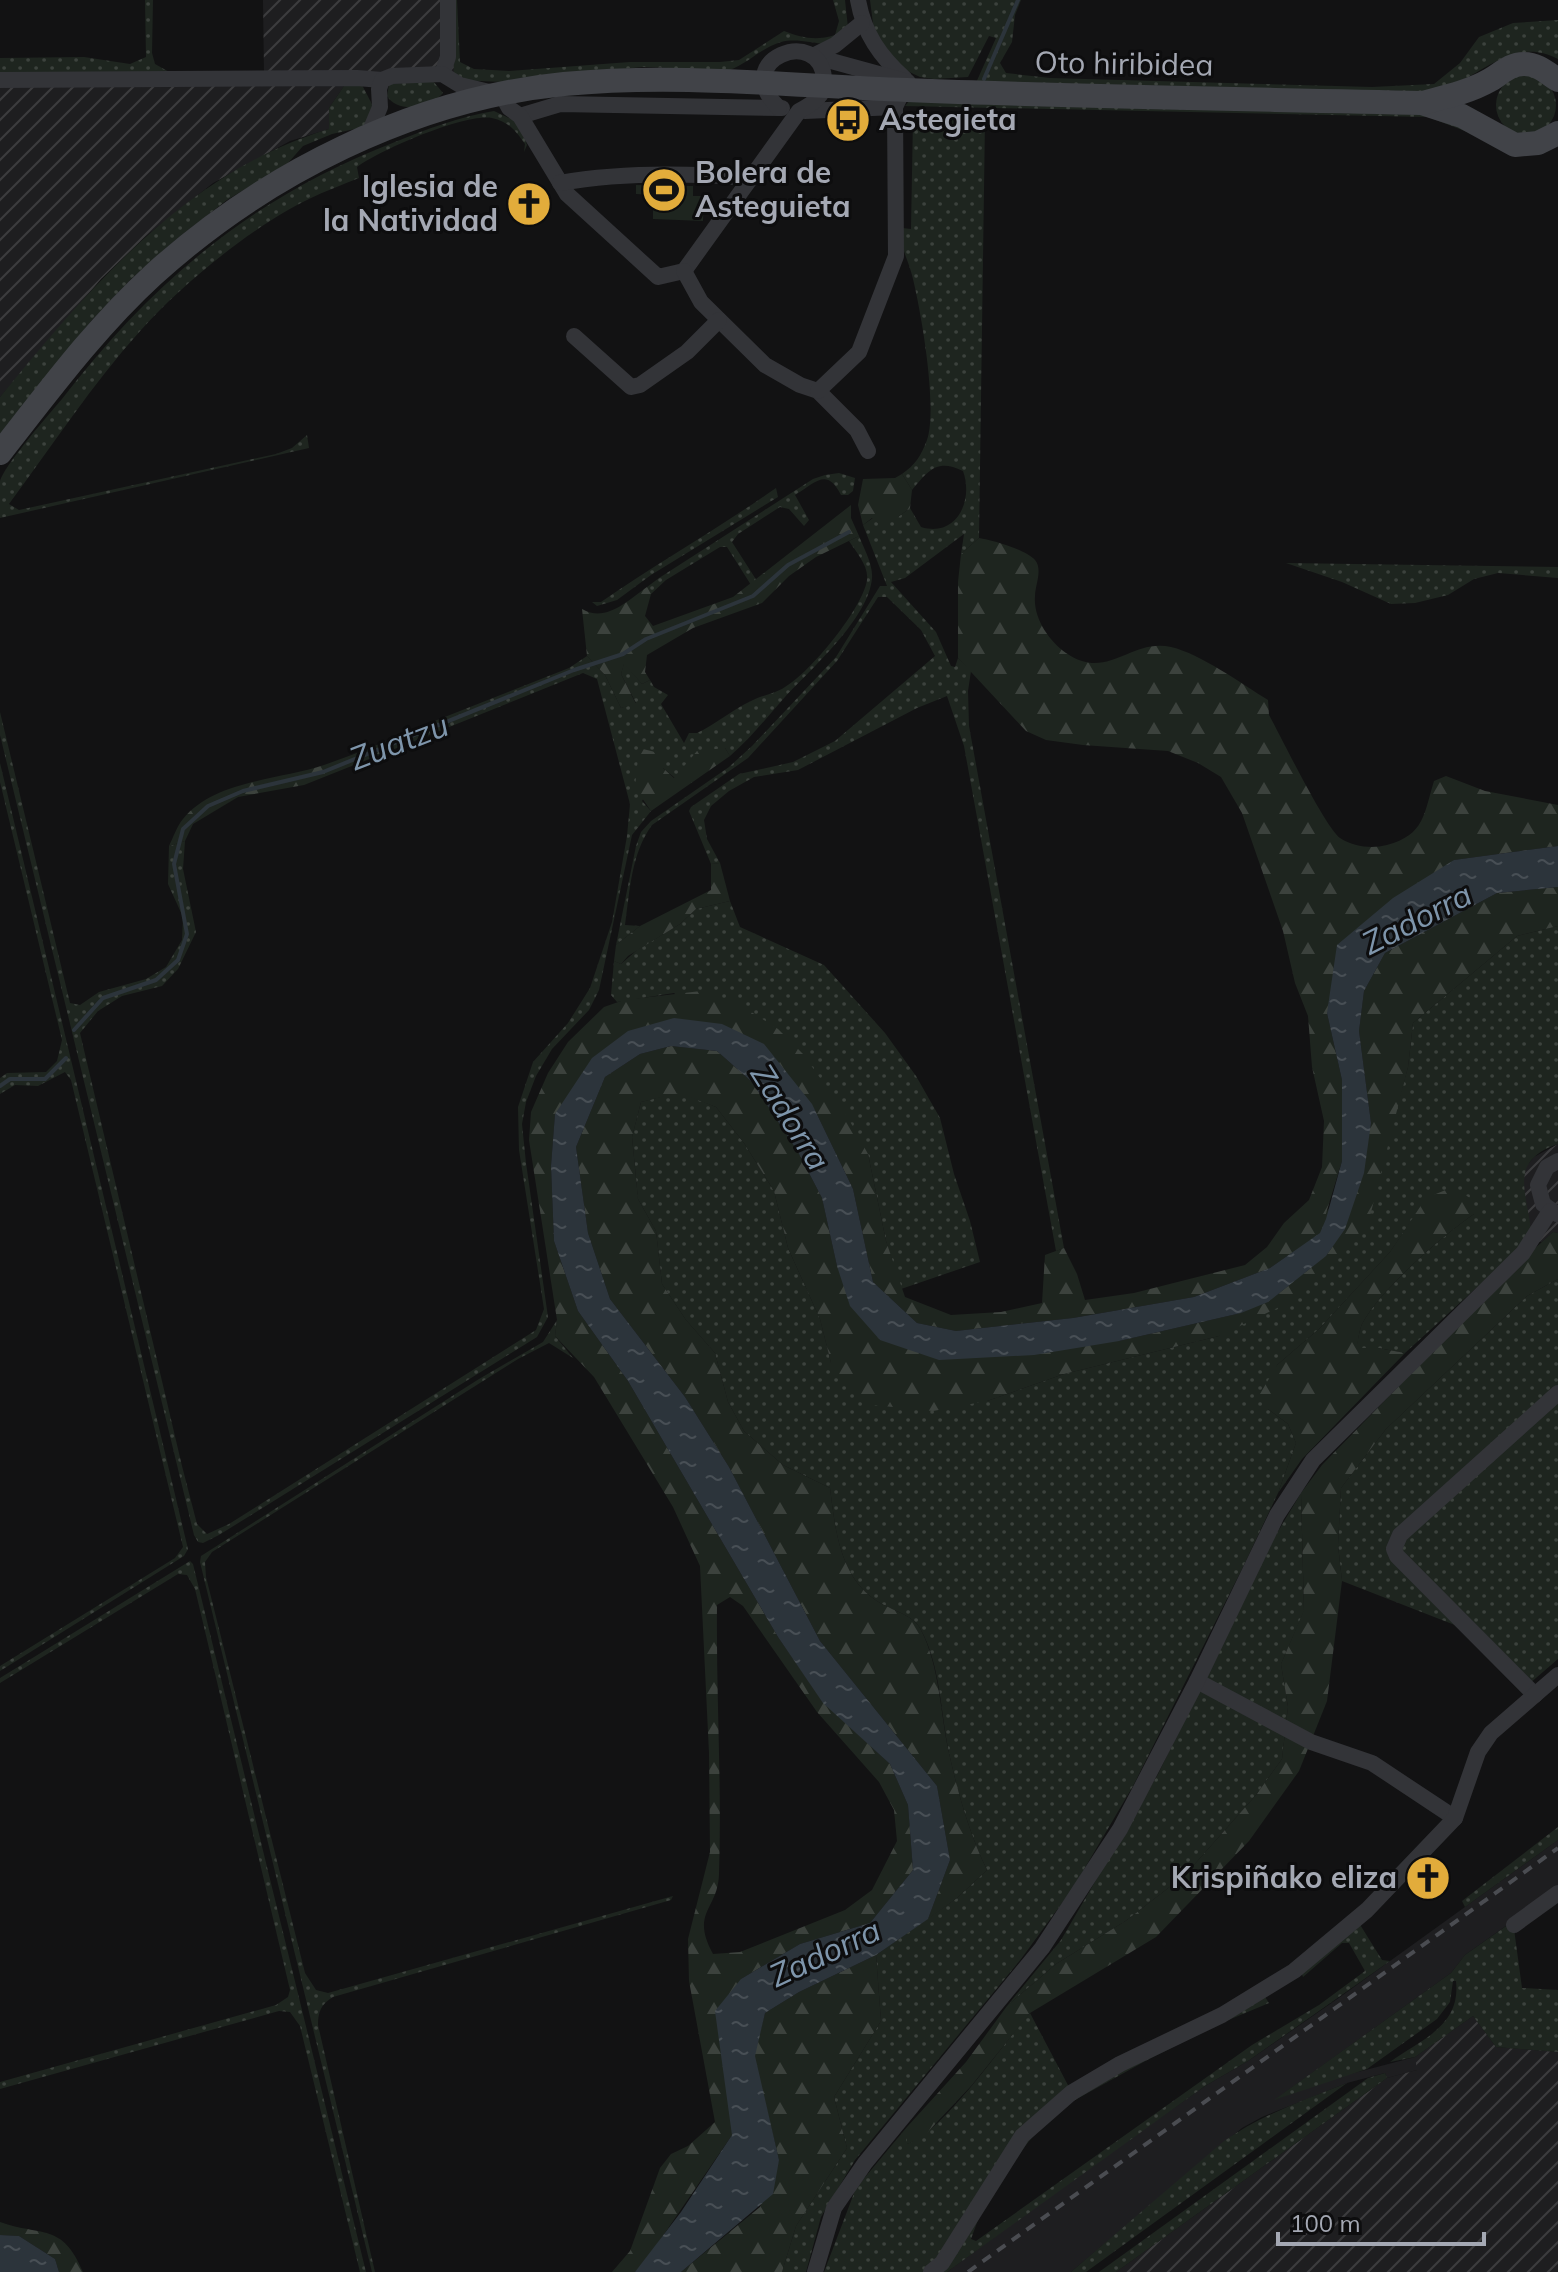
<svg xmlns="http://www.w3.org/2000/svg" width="1558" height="2272" font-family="Mulish,sans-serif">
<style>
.built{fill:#1e1e20}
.industrial{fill:url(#industrial-furrows)}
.grass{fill:url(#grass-dots)}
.forest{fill:url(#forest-firs);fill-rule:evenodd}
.pitch{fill:#1e251f}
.water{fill:url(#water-ripples)}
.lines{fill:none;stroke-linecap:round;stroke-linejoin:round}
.stream{stroke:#2c343b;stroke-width:4}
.street{stroke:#333438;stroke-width:16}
.secondary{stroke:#414348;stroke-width:24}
.rail{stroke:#4a4c51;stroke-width:4;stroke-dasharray:10 8;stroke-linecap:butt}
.labels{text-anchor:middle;stroke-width:6;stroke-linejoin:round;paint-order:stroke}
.street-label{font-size:30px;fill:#a4a8b3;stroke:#0d0d0e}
.poi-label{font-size:30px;font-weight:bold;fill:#a4a8b3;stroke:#0d0d0e;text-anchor:start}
.water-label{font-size:32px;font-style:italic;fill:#7e95ab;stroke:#0d0d0e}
</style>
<defs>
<pattern id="industrial-furrows" width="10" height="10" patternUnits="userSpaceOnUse" patternTransform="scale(2)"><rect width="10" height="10" fill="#1e1e20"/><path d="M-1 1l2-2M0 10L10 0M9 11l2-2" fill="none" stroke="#3c3c3e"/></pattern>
<pattern id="grass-dots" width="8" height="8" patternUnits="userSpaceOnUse" patternTransform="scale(2)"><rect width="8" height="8" fill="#1e251f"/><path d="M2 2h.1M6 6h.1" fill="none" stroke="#3c423d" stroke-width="1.8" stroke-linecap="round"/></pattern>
<pattern id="forest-firs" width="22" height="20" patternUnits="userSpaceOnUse" patternTransform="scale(2)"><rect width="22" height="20" fill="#1e251f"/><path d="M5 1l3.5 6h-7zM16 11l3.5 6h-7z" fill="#3c423d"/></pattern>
<pattern id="water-ripples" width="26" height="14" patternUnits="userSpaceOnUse" patternTransform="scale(2)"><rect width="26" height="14" fill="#2c343b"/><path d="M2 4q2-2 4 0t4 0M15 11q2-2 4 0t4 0" fill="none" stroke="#484f55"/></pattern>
</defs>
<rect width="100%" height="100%" fill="#121213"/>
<polygon class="built" points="1558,1840 1558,1889 1465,1955 1451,1973 1276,2099 1335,2078 1415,2057 1558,2052 1417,2070 1387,2078 1385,2073 1347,2083 1262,2117 1242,2128 1071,2272 947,2272 1072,2180 1205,2086 1248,2061 1340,1997"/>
<g class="industrial">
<polygon points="263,0 452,0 454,75 389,84 344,86 329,108 329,129 290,141 213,183 146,236 101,279 0,397 0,75 264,72"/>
<polygon points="1558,1144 1558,1233 1553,1232 1542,1242 1527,1241 1522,1186 1524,1169 1534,1157"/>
<polygon points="1473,2016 1496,2047 1558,2052 1558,2272 1116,2272 1387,2078 1417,2070 1415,2057"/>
</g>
<g class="grass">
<polygon points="145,0 153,0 152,53 155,64 171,73 0,75 0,58 84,57 130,64 146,57"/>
<path d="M452 0H457L460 62 474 69 509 71 630 62H720L739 60 784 31C802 38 816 41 835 35L839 21 833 0H845L848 28 826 44C812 43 795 38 781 42 763 47 748 63 730 70L642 67 502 82 458 80 454 75Z"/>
<path d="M870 0H1021L1015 15 1012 42 1000 63 1006 73 1050 78 1372 87 1434 84 1460 63 1479 37 1513 23 1558 20V59C1519 38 1488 68 1454 85 1445 90 1434 92 1424 95L975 85 996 38 989 36 968 77 934 79 920 77 899 67 874 31Z"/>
<circle cx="1526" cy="105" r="30"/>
<path d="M433 81 443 93C431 108 398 114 387 96L389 84Z"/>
<path d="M362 85 375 110 364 127 332 134 303 146 288 163 227 200 179 237 132 278 92 320 0 435V397C90 287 188 171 329 129V108L344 86Z"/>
<polygon points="910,100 1434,111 1470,133 1428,117 905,106"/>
<path d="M494 111 520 123 527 145 524 152 525 144C515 130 509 122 492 118 465 113 380 150 357 167L359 178C342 185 325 191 309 199 253 226 183 283 141 330 93 383 52 446 9 504L19 510 276 454 292 448 307 435 309 448 0 518C0 506 0 493 0 482 2 468 50 413 62 399 153 281 254 196 395 142 427 129 459 117 494 111Z"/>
<path d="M913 118 985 119 979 538 961 554 964 534 905 578 891 582 936 632 951 666 955 667 958 658 971 671 968 691 969 726 1064 1248 1056 1251 964 746 947 696 917 708 798 770 754 777 729 791 711 806 704 820 707 839 720 863 711 864 689 811 691 807 739 774 793 762 835 741 935 656 921 630 887 597H878L837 661 748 758 652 825C631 854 630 890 625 925L640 926 616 945 636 846 641 832 651 821 729 767 752 746 836 657 880 586H887L863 525 873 518 898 517 910 508 921 527C956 538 974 501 963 471 937 458 928 471 912 490L902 474C915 465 921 456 927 440 938 408 921 310 912 275 907 256 900 249 902 228L911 229Z"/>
<path d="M839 473 855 478 853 491 848 495H841C827 467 816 482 795 495L809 520 804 526 789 509 780 507 738 534 732 542 757 581 751 585 727 547H720L666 580 651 594 647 587 659 578 813 479 825 475Z"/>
<path d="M776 488 778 497 651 575 617 600 597 606 592 602H601C659 562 719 528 776 488Z"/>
<path d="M859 536C864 549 873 564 872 578 869 618 811 669 785 697 767 717 751 738 730 756L725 748 675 778 663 768 642 801 651 811 632 835 599 990 589 1010 552 1049 536 1076 526 1102 522 1124 526 1163 548 1317 537 1337 219 1535 203 1543 198 1542 194 1535 0 735V712L70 1003 80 1005 99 992 146 979 166 967 182 940 183 917 168 884 169 846 185 841 183 869 196 932 178 969 162 986 122 996 98 1011 80 1033 182 1466 197 1524 207 1534 229 1524 536 1330 544 1309 519 1150 518 1107 533 1062 568 1023 590 988 612 922 627 836 630 804 597 679 583 673 427 736V724L569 668 587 656 605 675 621 708 636 703 621 674 624 663 642 684 650 680 654 687 668 695 661 704 684 743 689 733H697C716 724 732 710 751 701 762 695 775 694 785 687 810 673 863 608 867 580 869 566 856 552 849 541Z"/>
<polygon points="1286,563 1558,567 1558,578 1498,573 1474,579 1448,595 1415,603 1391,604 1342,582"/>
<polygon points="0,763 188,1549 184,1556 0,1671 0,1666 175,1558 183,1547 71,1080 65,1072 38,1086 15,1085 0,1094 0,1078 7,1073 46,1072 57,1061 62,1040 0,782"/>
<polygon points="730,901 740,927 824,965 885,1033 916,1076 940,1118 954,1174 970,1221 980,1262 901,1289 886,1241 868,1154 674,993 617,1002 611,995 614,961 621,964 637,950 680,924 696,909"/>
<path d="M1558 926V1144C1508 1161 1527 1191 1531 1231L1508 1259 1405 1353 1378 1348 1356 1349C1358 1341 1359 1331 1362 1324 1379 1291 1443 1235 1474 1214L1427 1198 1390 1252 1320 1328 1277 1365 1268 1409 1288 1424 1296 1443 1278 1493 1243 1567 1133 1786 1073 1888 1021 1959 855 2160 821 2217 806 2272H782L796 2226 847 2148 834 2097 881 2021 876 1955 957 1898 987 1870C969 1833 958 1793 949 1753 940 1711 941 1666 920 1628 912 1614 887 1609 874 1599 839 1574 835 1527 830 1488L783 1465 744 1431 728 1402 715 1353 686 1320 662 1284 656 1231 638 1199 632 1137 641 1102 679 1092 716 1107 744 1143 774 1191 788 1248 820 1319 831 1363 987 1401 1064 1374 1219 1336 1388 1140 1408 1067 1413 1023 1517 936Z"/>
<polygon points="1558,1279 1558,1659 1529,1684 1465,1629 1342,1581 1338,1545 1341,1488 1386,1429 1527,1296"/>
<path d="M557 1320 555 1336 573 1358 549 1343 518 1359 212 1552 205 1562 206 1577 305 1973 316 1990 328 1993 673 1896 671 1900 333 1997C321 2004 318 2012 318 2025L375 2272H372L200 1562 201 1556 479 1379 543 1342Z"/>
<polygon points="1301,1493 1304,1611 1281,1664 1288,1707 1282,1759 1256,1795 1185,1875 1127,1920 1056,1964 1007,2006 1061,1940 1158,1774 1274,1538"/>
<polygon points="190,1561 193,1564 366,2272 360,2272 300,2026 290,2012 279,2011 0,2089 0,2082 276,2005 288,1997 290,1990 195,1589 187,1575 178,1574 0,1683 0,1678"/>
<polygon points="1558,1827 1558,1840 1465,1907 1462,1901"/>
<polygon points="1359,1923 1382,1960 1390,1961 1248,2061 1205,2086 947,2272 937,2272 1021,2143 1073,2096 1263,1994 1269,2003 1219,2024 1149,2059 1066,2105 1027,2141 979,2217 971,2239 976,2241 1252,2045 1319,2005 1365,1971 1349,1943 1342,1943 1303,1977 1301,1972"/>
<path d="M1509 1924 1514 1929 1522 1988 1558 1990V2052L1496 2047 1473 2016 1415 2057 1390 2062C1422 2039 1461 2026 1456 1981H1453L1450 2002 1437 2019 1367 2069 1274 2100 1451 1973 1465 1955Z"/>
<path d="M1030 2013 1070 2089 926 2272H824L856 2188 907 2127V2144C946 2129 1000 2047 1030 2013Z"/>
<polygon points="1385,2073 1387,2078 1116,2272 1099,2272 1368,2078"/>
<path d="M1347 2083 1086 2272H1071L1224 2141C1261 2115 1304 2100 1347 2083Z"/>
</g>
<g class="forest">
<polygon points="902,474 912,490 910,508 898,517 879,524 872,518 863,525 858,505 863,479 895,478"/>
<path d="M851 505V518L859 536 816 557 789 576 762 603 693 628 647 655 645 672 650 680 642 684 624 664 621 674 636 704 621 708 605 675 587 656 582 609C606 623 627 601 647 587L651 594 645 616 653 626 733 597Z"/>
<path d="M979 538C992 540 1027 550 1035 560 1043 570 1035 585 1035 596 1033 618 1049 641 1066 653 1108 682 1130 638 1171 647 1201 654 1242 684 1268 700L1269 715C1281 737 1325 827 1340 838 1354 847 1372 849 1387 845 1425 835 1424 813 1434 781L1446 776 1485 791 1558 805V846L1454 860 1327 1013 1342 1080V1161L1320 1233 1270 1268 1194 1297 1073 1318 956 1331 917 1323 873 1282 853 1189 812 1104 674 1018 555 1114 551 1166 554 1241 578 1311 628 1381 778 1637 823 1702 890 1764 908 1805 913 1870 870 1923 800 1944 741 1979 732 2135 647 2259 635 2272H612L630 2251 660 2168 671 2154 688 2146 715 2122 689 1981 688 1939 710 1852 709 1753 700 1566 673 1507 594 1377 555 1336 557 1320 529 1140 531 1112 548 1073 568 1042 604 1007 624 1000 701 991 737 1003 778 1029 803 1054 847 1116 868 1154 886 1241 905 1297 951 1315 1001 1312 1042 1303 1045 1255 1064 1248 1077 1274 1085 1300 1134 1293 1245 1265 1267 1247 1284 1223 1309 1200 1322 1167 1324 1121 1312 1067 1308 1016 1295 983 1283 931 1242 813 1221 777 1198 763 1168 751 1083 745 1046 740 1026 731 958 658V582L961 554ZM730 1597 743 1606 817 1712 879 1782 894 1810 897 1841 872 1890 845 1910 740 1952 713 1954C690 1912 718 1910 719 1874 722 1784 716 1695 717 1605Z"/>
<path d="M427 724V736L304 785 238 797 193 824 185 841 169 846C173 838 177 826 183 819 214 780 280 780 324 765 359 753 393 738 427 724Z"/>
<polygon points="639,748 667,755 663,768 674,778 697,751 725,748 730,756 651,811 635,788"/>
<polygon points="720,863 730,901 696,909 680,924 628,956 621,964 614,961 616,945 640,926 711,890 711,864"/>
<path d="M1558 887V926L1517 936 1413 1023 1408 1067 1368 1224 1294 1300 1219 1336 1064 1374 987 1401 933 1411 863 1404 831 1363 820 1319 788 1248 774 1191 744 1143 716 1107 679 1093 641 1102 632 1137 638 1199 656 1231 662 1284 686 1320 715 1353 728 1402 744 1431 783 1465 830 1488C835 1527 839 1574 874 1599 887 1609 912 1614 920 1628 940 1666 940 1712 949 1753 958 1793 969 1833 987 1870L957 1898 928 1919 950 1860 937 1786 820 1641 729 1467 685 1397 610 1299 588 1233 576 1147 605 1077 640 1054 671 1046 717 1051 752 1082 798 1152 822 1198 837 1266 880 1340 1119 1341 1241 1313 1268 1302 1326 1256 1345 1229 1371 1123 1359 1031 1364 991 1385 953 1497 893Z"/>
<path d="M1453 1187 1473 1200 1474 1214C1443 1235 1379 1291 1362 1324 1359 1331 1358 1341 1357 1348H1378L1405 1353 1302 1459 1278 1493 1296 1443 1288 1424 1268 1409 1260 1394 1277 1365 1320 1328 1390 1252 1426 1198Z"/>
<polygon points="1553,1232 1558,1233 1558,1279 1527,1296 1386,1429 1341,1488 1338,1545 1342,1581 1327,1701 1299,1771 1249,1841 1156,1937 1030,2013 972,2085 922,2138 907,2144 907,2127 966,2062 1007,2006 1056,1964 1127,1920 1185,1875 1256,1795 1282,1759 1288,1707 1281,1664 1304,1610 1301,1493 1322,1465 1520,1262"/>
<polygon points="876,1955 881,2021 834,2097 847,2148 796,2226 782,2272 681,2272 760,2207 779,2160 754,2056 765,2013 799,1992"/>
<path d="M0 2222C42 2237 62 2222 83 2272H59L55 2259 19 2236 0 2235Z"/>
</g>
<polygon class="pitch" points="636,185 693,186 693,196 704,196 703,221 653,219 653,195 636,194"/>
<g class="water">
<polygon points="1558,846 1558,887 1497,893 1385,953 1364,991 1359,1031 1371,1123 1364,1173 1345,1229 1326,1256 1268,1302 1241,1313 1119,1341 1034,1355 939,1360 880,1340 850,1306 837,1266 822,1198 798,1152 752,1082 717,1051 671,1046 640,1054 605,1077 576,1147 588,1233 610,1299 685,1397 729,1467 820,1641 937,1786 950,1860 928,1919 876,1955 799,1992 765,2013 755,2056 779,2160 773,2194 681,2272 635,2272 681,2212 732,2135 715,2011 741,1979 800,1944 870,1923 913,1870 908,1805 890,1764 823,1703 778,1637 628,1381 578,1311 554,1241 551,1166 555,1114 592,1058 628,1031 674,1018 722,1024 764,1044 812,1104 853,1189 873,1282 917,1323 956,1331 1073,1318 1194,1297 1270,1268 1320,1233 1326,1219 1342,1161 1342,1080 1327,1013 1337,945 1393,898 1454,860"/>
<polygon points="0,2235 19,2236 55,2259 59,2272 0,2272"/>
</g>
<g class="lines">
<g class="stream">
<polyline points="984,79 1018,0"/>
<polyline points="74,1030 103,998 156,980 178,960 187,934 174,864 183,829 208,806 243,791 323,772 574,670 623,654 646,639 753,596 788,565 849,532"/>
<polyline points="0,1086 10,1079 45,1079 66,1058"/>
</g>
<g class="street">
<path d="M858 0C864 34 880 56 905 79"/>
<polyline points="813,56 908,82"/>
<polyline points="813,56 835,45 862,23"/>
<polyline points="442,74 448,57 448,0"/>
<polyline points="0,80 357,78 382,80"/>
<polyline points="805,111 895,107"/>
<polyline points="520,116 560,104 782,108"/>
<path d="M367 138 380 107 379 89 382 80 392 76 442 74 460 85 502 95 509 108 520 116 567 194 658 277 684 271 799 111C812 104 826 96 824 79 821 25 728 59 779 108"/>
<path d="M560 183C622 172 687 173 750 178"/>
<polyline points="684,271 701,302 765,365 800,385 818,391 857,430 868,451"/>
<polyline points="574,336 631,387 640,385 687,352 719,320"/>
<polyline points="818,391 859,352 896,256 895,107 899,99"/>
<polyline points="1557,1214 1543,1204 1538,1185 1547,1167 1558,1161"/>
<polyline points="1197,1681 1311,1742 1372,1763 1455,1818"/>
<polyline points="1535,1695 1397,1556 1394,1549 1400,1535 1558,1393"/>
<polyline points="1514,1925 1558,1893"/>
<polyline points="815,2272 834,2208 865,2163 1042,1948 1120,1829 1197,1681 1277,1515 1313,1460 1523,1253 1550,1211"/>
<polyline points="931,2272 942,2263 1022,2136 1071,2093 1120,2064 1222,2015 1294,1971 1367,1910 1455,1818 1478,1752 1491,1733 1558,1675"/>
</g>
<g class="secondary">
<polyline points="1422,103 1462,116 1515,145 1538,143 1558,133"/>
<path d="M0 453C48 392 95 328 153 275 264 174 413 99 564 84 679 73 792 86 907 90 1079 97 1250 99 1422 103 1445 97 1469 92 1490 80 1501 74 1509 64 1524 64 1538 64 1547 73 1558 80"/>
</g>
<polyline class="rail" points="968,2272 1558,1848"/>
</g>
<defs>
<g id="bus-disc" transform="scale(2.3)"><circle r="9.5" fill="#e2ac3b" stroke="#0d0d0e"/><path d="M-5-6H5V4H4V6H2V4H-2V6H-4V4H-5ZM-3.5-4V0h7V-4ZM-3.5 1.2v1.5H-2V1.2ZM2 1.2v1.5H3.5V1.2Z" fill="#111"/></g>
<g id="stadium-disc" transform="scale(2.3)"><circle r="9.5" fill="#e2ac3b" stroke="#0d0d0e"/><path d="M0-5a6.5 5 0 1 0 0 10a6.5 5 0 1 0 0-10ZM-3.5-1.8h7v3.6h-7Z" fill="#111"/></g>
<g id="church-disc" transform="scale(2.3)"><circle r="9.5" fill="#e2ac3b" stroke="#0d0d0e"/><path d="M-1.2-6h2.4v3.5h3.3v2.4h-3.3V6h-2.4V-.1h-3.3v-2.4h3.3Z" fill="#111"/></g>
</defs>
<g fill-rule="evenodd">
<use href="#bus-disc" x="848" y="120"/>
<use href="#stadium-disc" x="664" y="190"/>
<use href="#church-disc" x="529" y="204"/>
<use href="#church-disc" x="1428" y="1878"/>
</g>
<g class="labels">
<g class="street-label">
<text transform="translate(1124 64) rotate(1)" y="10">Oto hiribidea</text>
</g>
<g class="poi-label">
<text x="879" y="130">Astegieta</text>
<text x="695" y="183">Bolera de<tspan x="695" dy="34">Asteguieta</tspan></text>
<text x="498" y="197" text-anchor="end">Iglesia de<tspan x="498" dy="34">la Natividad</tspan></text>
<text x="1397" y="1888" text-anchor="end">Krispiñako eliza</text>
</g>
<g class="water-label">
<text transform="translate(399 742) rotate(-21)" y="11">Zuatzu</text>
<text transform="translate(1417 919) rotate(-27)" y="11">Zadorra</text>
<text transform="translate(790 1117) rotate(58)" y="11">Zadorra</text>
<text transform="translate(825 1953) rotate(-25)" y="11">Zadorra</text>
</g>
</g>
<path d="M1278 2232v12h206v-12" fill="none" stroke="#a4a8b3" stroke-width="4"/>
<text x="1290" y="2232" font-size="24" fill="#a4a8b3" stroke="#0d0d0e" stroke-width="6" paint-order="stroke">100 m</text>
</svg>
